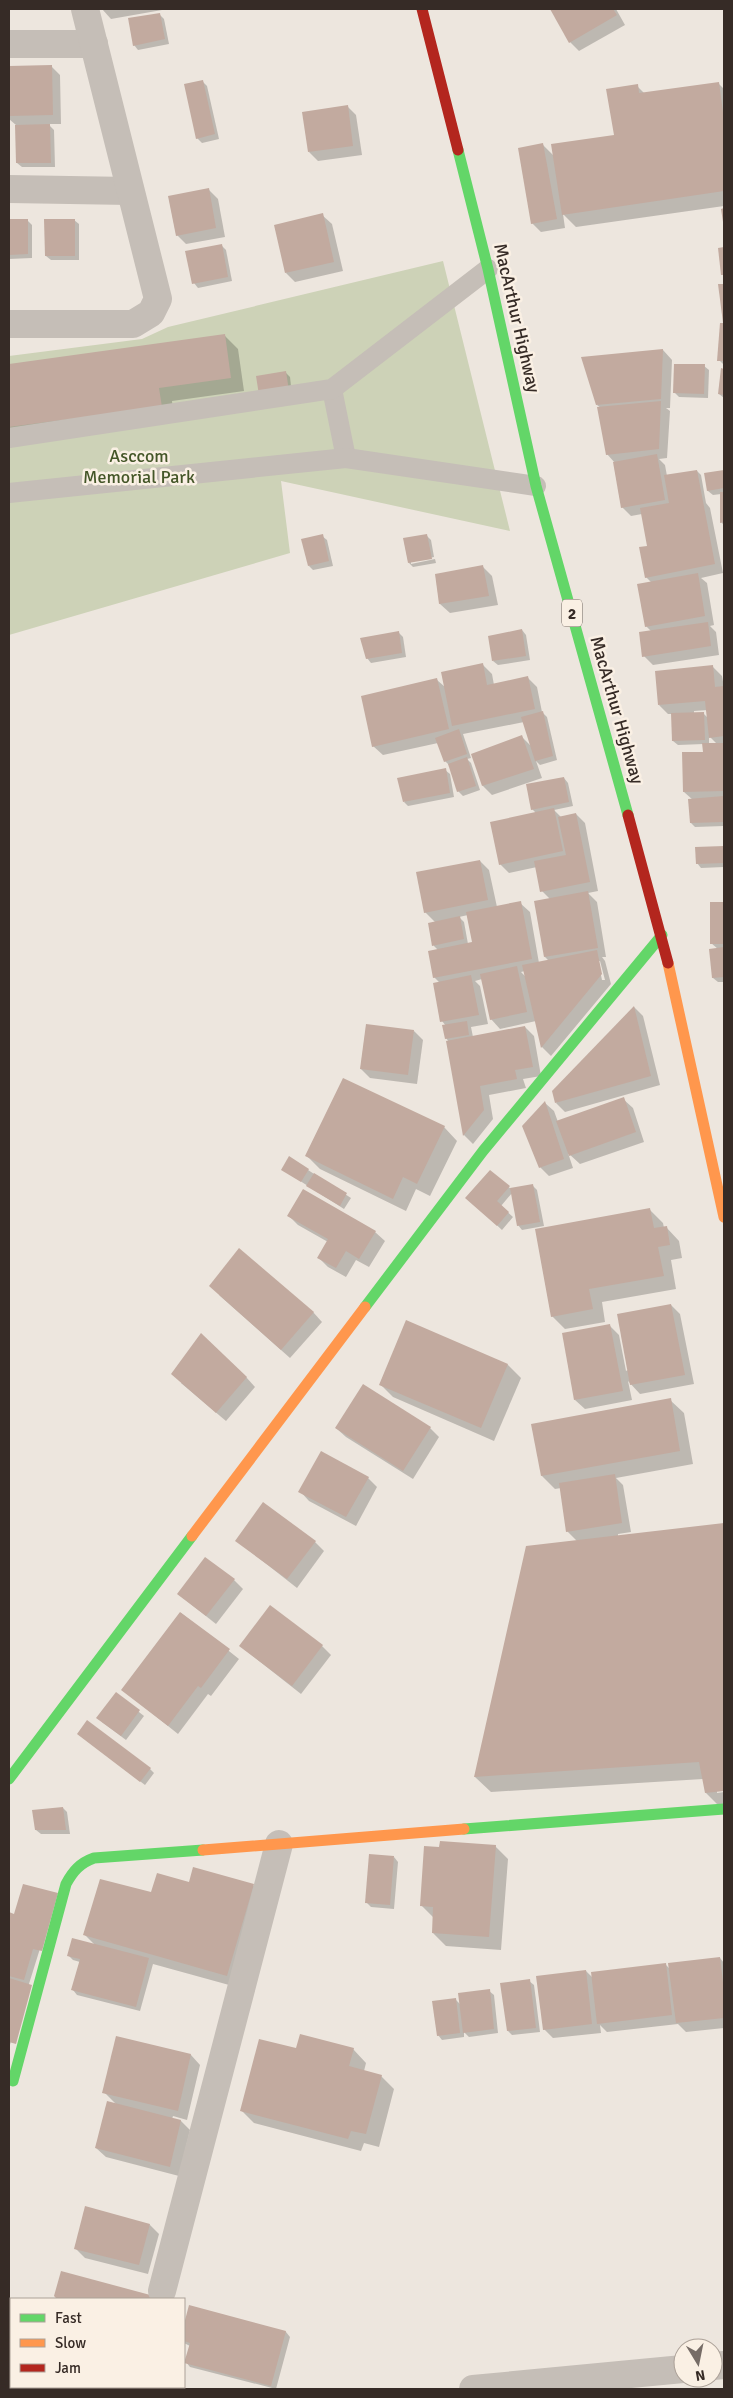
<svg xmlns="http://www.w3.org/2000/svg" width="733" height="2398" font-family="Signika,sans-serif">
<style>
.green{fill:#cdd2b7}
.shadow{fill:#0003;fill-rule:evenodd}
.building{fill:#c2aa9f}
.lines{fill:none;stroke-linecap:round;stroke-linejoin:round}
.lane{stroke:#c5beb7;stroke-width:20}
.street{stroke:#c5beb7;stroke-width:28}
.fast{stroke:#63d668;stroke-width:11}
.slow{stroke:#ff974d;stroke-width:11}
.jam{stroke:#b3261e;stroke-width:11}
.labels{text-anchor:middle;stroke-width:5;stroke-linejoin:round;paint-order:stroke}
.shield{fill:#faf0e4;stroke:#71665f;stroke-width:1}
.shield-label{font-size:16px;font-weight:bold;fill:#362b26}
.street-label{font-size:18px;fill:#362b26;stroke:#faf0e4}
.park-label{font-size:18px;fill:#445628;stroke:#faf0e4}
</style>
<rect width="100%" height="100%" fill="#ede6de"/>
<polygon class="green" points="443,261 510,531 281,481 290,553 9,635 9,356 142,339 168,327"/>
<g class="shadow">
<polygon points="102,9 162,9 162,10 111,19"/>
<polygon points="551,9 616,9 625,25 579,51 570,42"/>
<polygon points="159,14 164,19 169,44 138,50 134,45"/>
<polygon points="51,66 60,75 61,124 48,124 54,130 55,167 22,167 17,163 16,125 9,119 9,67"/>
<polygon points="202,81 207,86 219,139 202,143 197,138"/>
<polygon points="718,83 724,89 724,206 576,227 563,214 565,228 541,232 532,223 543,145 554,156 615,136 637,86 645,94"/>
<polygon points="347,106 356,115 362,155 318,161 309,152"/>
<polygon points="208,189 218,199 225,237 186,244 177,235"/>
<polygon points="322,215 332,224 343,271 295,282 286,273"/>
<polygon points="27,220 32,225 32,258 9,259 9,221"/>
<polygon points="74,220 79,224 79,260 51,260 46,256"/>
<polygon points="221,245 226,250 232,281 198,288 194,283"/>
<polygon points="721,324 724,324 724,365 719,360"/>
<polygon points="225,336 238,349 244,391 172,401 174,420 9,442 9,365"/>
<polygon points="663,350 672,360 670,408 666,408 670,411 667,458 659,459 665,465 667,476 697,471 701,475 706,503 710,508 723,573 701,578 707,583 714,625 710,626 716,632 719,655 653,665 644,656 651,631 646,626 651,582 646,577 649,547 642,514 631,516 622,507 615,463 607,454 601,408 597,405"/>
<polygon points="704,366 709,370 708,398 679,397 674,392"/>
<polygon points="722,370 724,370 724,398 719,394"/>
<polygon points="285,372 290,377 292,395 260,395"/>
<polygon points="724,471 724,525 721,522 721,494 713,495 708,491 705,474"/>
<polygon points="426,535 431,540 434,557 411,562 411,564 435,559 436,563 413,567 409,563 405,539"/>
<polygon points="322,536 327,540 333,566 313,570 309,566"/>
<polygon points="482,566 492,576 498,605 450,613 440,604 436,575"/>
<polygon points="522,630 526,635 530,660 498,665 493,661"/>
<polygon points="398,632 403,637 406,657 371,663 367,658"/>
<polygon points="483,665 492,674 494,685 528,678 537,687 542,712 547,717 557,760 540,765 536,761 542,778 492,795 483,786 473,754 522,737 531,746 524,722 463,734 471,758 467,759 471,763 480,790 463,796 458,791 450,766 445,761 438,743 383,755 373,746 437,680 445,687"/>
<path d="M712 666 722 676 724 687V826L695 827 691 823 693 800 684 792 704 753V744L678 745 673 741 672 714H668L659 705ZM708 710V718L703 713 694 714V711ZM709 736 717 744H709Z"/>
<polygon points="445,770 450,774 454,797 408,806 404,802"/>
<path d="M564 778 568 783 573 806 554 810 561 817 576 814 585 823 598 891 588 893 597 902 606 957H602L605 961 611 984 551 1056 542 1047 536 1021 500 1029 491 1019 482 979 475 981 480 986 488 1024 471 1027 473 1037 525 1027 534 1036 541 1076 523 1079 526 1088 489 1095 493 1119 473 1144 464 1135 449 1042 446 1038V1026L442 1021 440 983 434 977 438 950 434 946 429 924 435 922 425 912 480 861 489 870 497 907 520 903 530 912 539 963 549 961 545 957 550 899 542 891 537 867 509 873 500 864 536 813 532 809ZM468 915 473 943 468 944 464 922 459 917ZM598 961H600L605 980H602ZM525 971 527 978 521 972Z"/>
<polygon points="724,847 724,867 701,868 697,863 696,849"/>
<polygon points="711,903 724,903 724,982 718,982 713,978 718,949 711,943"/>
<polygon points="634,1007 643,1016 660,1085 565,1112 556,1103"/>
<polygon points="414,1031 423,1040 417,1084 370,1078 361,1069"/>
<polygon points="623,1099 633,1108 644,1142 580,1164 568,1153 573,1168 549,1176 540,1167 545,1103 554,1111 558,1122"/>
<polygon points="444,1127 457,1141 430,1196 416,1189 406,1211 320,1169 307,1156"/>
<polygon points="283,1170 308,1170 351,1198 344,1209"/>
<polygon points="490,1172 511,1189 533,1186 537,1190 544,1226 522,1230 518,1225 512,1193 501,1206 513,1217 502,1230 472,1202"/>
<polygon points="650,1210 663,1223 664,1228 666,1227 679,1241 682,1258 671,1260 676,1289 602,1302 605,1322 565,1329 552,1316"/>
<polygon points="289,1216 375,1232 385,1241 369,1267 356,1260 346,1277 328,1267 319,1258 328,1242 298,1225"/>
<polygon points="219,1295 313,1312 322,1322 290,1358"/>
<polygon points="671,1305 680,1314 694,1384 640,1394 628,1381 632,1400 585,1409 575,1400 610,1326 619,1335 626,1371 628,1370"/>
<polygon points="407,1322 508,1365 521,1378 494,1441 393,1397 380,1384"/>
<polygon points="246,1377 255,1387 226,1421 181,1383"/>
<polygon points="670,1400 684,1413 693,1464 616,1478 623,1485 631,1532 618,1534 618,1536 724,1524 724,1790 717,1791 717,1793 724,1792 724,1808 722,1809 706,1793 703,1779 491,1792 475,1777 577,1541 567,1531 561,1488 555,1489 542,1476 532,1425"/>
<polygon points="336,1428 430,1428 439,1437 413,1479 346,1437"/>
<polygon points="368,1478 377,1487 356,1526 309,1501 300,1491"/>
<polygon points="237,1541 315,1542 324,1551 297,1588"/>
<polygon points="234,1580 243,1589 216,1624 178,1594"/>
<polygon points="181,1613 239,1659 211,1696 208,1694 178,1734 123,1690"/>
<polygon points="240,1646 322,1646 331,1655 301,1694"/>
<polygon points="116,1694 144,1716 126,1740 102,1722"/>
<polygon points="78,1734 150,1769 154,1773 145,1785"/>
<polygon points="63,1808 67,1812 70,1834 41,1834 36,1830"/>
<polygon points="495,1846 508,1859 501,1950 446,1946 433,1933 434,1918 421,1905"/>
<polygon points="394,1857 398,1862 394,1909 371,1907 366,1902"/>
<polygon points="190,1883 253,1885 266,1898 240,1988 153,1964 140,2011 77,1995 73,1990 80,1962 73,1960 68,1955 95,1945 85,1935 152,1894"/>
<polygon points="57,1894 9,2048 9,1914 15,1915"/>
<polygon points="720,1958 724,1963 724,2028 686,2032 678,2024 607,2032 600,2025 601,2033 553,2038 544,2029 586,1971 593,1978 665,1964 670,1969"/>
<polygon points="529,1981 534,1985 540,2032 512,2035 508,2031"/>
<polygon points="489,1991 494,1995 498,2033 469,2037 464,2032 464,2037 442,2040 438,2035 456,2000 461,2005"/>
<polygon points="117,2038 191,2055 200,2065 187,2120 173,2116 172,2119 181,2121 190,2130 179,2176 106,2157 96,2148 116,2104 104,2092"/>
<polygon points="353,2049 366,2063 364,2071 381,2076 394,2089 379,2147 364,2143 361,2151 254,2123 241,2110 297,2050"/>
<polygon points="150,2225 159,2234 148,2274 85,2258 75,2248"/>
<polygon points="55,2296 154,2297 155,2299 58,2299"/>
<polygon points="190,2306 286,2332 290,2337 276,2389 190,2367 186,2362 190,2346 184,2343 184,2329"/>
</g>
<g class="building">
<polygon points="550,9 613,9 617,15 569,43"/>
<polygon points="160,13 165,39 133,46 128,18"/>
<polygon points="52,65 53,115 9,116 9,66"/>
<polygon points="203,80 215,134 196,139 184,84"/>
<polygon points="719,82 724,120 724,191 562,215 551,144 614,135 606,89 638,84 639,93"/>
<polygon points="348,105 353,146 308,152 302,112"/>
<polygon points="50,124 51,163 16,163 15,125"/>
<polygon points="543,143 557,219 531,224 518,148"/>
<polygon points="209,188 216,228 176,236 168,196"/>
<polygon points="724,208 724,222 723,222 721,209"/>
<polygon points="323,213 334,262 285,273 274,225"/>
<polygon points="9,219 28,219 28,254 9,255"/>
<polygon points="44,219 75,219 75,256 45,256"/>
<polygon points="222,244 228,277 192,284 185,251"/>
<polygon points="724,247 724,275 721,275 718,248"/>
<polygon points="718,284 724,284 724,323 723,323"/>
<polygon points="720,323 724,323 724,361 717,361"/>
<polygon points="225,334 231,378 159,388 162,407 9,427 9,364"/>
<polygon points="663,349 661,399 596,405 581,357"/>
<polygon points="674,364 705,364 704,394 673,393"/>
<polygon points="721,368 724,369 724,395 718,394"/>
<polygon points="286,371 289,391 259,395 256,376"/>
<polygon points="661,401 659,449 606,455 597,407"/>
<polygon points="657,454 665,500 621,508 613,462"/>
<polygon points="697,470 715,564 645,578 639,547 647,546 640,508 669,503 664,475"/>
<polygon points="724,470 724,488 707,491 704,473"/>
<polygon points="720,492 724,492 724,522 720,523"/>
<polygon points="323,534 329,561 308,566 301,539"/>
<polygon points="427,534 432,559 408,563 403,538"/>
<polygon points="483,565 489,596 439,604 435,574"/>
<polygon points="698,573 705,616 645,627 637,584"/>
<polygon points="708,622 711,646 642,657 639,632"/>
<polygon points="522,629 526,656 492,661 488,636"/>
<polygon points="399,631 402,653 366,659 360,638"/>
<polygon points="483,663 487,685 528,676 535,709 452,726 441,672"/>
<polygon points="713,665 715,687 724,686 724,736 709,738 705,701 658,705 655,671"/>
<polygon points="437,678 449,729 372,747 361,696"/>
<polygon points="543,711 553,756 535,761 521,717"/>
<polygon points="704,712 705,740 672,741 671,713"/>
<polygon points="459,729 467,754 444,762 435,738"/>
<polygon points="522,735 534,769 482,786 471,754"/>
<polygon points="702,743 724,743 724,791 683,792 682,752 703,752"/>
<polygon points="467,757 476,786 457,792 448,764"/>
<polygon points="446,768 450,793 403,802 397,778"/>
<polygon points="564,777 569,802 531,810 526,784"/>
<polygon points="724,796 724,822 690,823 688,799"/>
<polygon points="554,808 563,851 499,865 490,822"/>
<polygon points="576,813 590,882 540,892 534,861 566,855 558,817"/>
<polygon points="724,846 724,863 696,864 695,847"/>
<polygon points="480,860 488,900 424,913 416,872"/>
<polygon points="588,891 598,948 544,957 534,901"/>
<polygon points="521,901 532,959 433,978 428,951 472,942 466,912"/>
<rect x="710" y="902" width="14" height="42"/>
<polygon points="460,916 464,939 432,946 428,923"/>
<polygon points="724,947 724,977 712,978 709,949"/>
<polygon points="597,950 602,974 541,1048 522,965"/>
<polygon points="517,966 527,1012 490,1020 480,974"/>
<polygon points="471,975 479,1015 440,1022 433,983"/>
<polygon points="634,1006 651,1076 555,1103 552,1091"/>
<polygon points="467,1021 469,1035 445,1039 442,1025"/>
<polygon points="366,1024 414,1030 408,1075 360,1069"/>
<polygon points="525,1026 533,1067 515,1070 517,1079 480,1086 484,1110 463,1136 446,1041"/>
<polygon points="343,1078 445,1126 417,1184 403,1177 393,1199 305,1156"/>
<polygon points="624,1097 636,1132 569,1156 556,1121"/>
<polygon points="545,1101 564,1159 539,1168 522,1126"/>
<polygon points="289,1156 309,1169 301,1182 281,1170"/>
<polygon points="490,1170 510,1186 497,1201 509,1212 497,1226 465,1198"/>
<polygon points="314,1173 347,1193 340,1206 306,1186"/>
<polygon points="533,1184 540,1222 517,1226 510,1188"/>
<polygon points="303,1189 376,1231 359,1259 346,1251 336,1268 317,1258 328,1239 287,1216"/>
<polygon points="650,1208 654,1228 667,1226 670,1245 658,1247 664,1276 589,1289 593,1309 551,1317 535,1229"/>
<polygon points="239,1248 314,1312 281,1350 209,1286"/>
<polygon points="671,1304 685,1375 630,1385 617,1314"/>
<polygon points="406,1320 508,1364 481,1428 379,1385"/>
<polygon points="610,1324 623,1391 574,1400 562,1333"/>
<polygon points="201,1333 247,1377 216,1413 171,1374"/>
<polygon points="363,1384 431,1427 403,1471 335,1428"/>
<polygon points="671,1398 680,1451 541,1476 531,1424"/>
<polygon points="321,1451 369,1477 346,1517 298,1492"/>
<polygon points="615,1474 622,1523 566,1532 559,1483"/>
<polygon points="263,1502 316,1541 287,1579 235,1541"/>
<polygon points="724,1523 724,1791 705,1793 699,1762 474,1777 526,1546"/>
<polygon points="205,1557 235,1579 206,1616 177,1594"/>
<polygon points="270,1605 323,1645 292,1686 239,1646"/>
<polygon points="180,1612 230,1649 201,1688 198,1686 168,1726 121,1690"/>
<polygon points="116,1692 140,1710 121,1736 96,1718"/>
<polygon points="87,1720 151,1768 140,1782 77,1734"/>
<polygon points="63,1807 66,1830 35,1830 32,1810"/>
<polygon points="440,1841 496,1845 489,1937 432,1933 433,1907 420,1906 424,1846 439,1847"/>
<polygon points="369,1854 394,1856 390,1905 365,1903"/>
<polygon points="193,1867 254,1884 227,1976 83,1935 100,1879 151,1892 157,1873 189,1882"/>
<polygon points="23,1884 58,1893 42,1951 33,1949 24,1980 9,1976 9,1912 14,1914"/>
<polygon points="72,1938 149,1958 136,2007 71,1990 80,1959 67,1956"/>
<polygon points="720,1957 724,1991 724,2018 676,2023 668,1963"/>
<polygon points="666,1963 672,2015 597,2024 591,1972"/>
<polygon points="586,1970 592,2024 543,2030 536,1976"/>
<polygon points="9,1978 32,1985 16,2044 9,2042"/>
<polygon points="530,1979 536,2028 507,2031 500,1983"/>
<polygon points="490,1989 494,2029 463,2033 458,1993"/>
<polygon points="456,1998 460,2033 437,2036 432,2001"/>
<polygon points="300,2034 354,2048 349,2066 382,2075 366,2134 351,2131 348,2139 240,2111 259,2039 296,2048"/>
<polygon points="116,2036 191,2054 178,2111 102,2093"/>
<polygon points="107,2101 181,2120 170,2167 95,2148"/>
<polygon points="85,2206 150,2224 139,2265 74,2249"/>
<polygon points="61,2271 154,2296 153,2299 57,2299 54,2296"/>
<polygon points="189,2305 286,2331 271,2386 184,2363 190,2343 184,2341 184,2324"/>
</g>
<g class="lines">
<g class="lane">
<polyline points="332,389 346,458"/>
<polyline points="9,438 332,389 488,269"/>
<polyline points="9,493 346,458 536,486"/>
</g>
<g class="street">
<polyline points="9,44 94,44"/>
<polyline points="9,189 130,191"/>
<polyline points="9,324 133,324 151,313 158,299 85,9"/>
<polyline points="162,2291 279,1844"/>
<polyline points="713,2366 724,2365"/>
<polyline points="473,2389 683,2369"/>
</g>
<g class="fast">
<polyline points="458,150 488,269 536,486 628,815"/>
<polyline points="365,1307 483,1151 662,935"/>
<polyline points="9,1779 192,1536"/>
<polyline points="464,1829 724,1809"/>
<path d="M13 2081 66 1884C73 1871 80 1863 94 1858L203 1850"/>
</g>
<g class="slow">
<polyline points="668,963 724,1217"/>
<polyline points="192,1536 365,1307"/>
<polyline points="203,1850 464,1829"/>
</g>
<g class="jam">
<polyline points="422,9 458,150"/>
<polyline points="628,815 668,963"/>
</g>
</g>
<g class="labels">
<rect class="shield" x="562" y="599.5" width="20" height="27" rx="4"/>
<g class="shield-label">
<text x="572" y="619">2</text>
</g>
<g class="street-label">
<text transform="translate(517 318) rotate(77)" y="6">MacArthur Highway</text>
<text transform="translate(617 710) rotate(74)" y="6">MacArthur Highway</text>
</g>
<g class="park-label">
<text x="139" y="462">Asccom<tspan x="139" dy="21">Memorial Park</tspan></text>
</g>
</g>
<rect width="733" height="2398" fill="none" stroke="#362b26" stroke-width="20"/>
<rect x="10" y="2298" width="175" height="90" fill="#faf0e4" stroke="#aca198"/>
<rect x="20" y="2314" width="25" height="8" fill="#63d668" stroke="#aca198"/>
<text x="55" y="2323" font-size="15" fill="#362b26">Fast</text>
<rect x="20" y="2339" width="25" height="8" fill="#ff974d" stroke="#aca198"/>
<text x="55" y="2348" font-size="15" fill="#362b26">Slow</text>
<rect x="20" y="2364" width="25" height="8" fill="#b3261e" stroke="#aca198"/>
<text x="55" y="2373" font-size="15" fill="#362b26">Jam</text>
<g transform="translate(698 2363) rotate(170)"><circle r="24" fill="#faf0e4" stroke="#aca198"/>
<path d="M0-4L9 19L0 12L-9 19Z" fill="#766c66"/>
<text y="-8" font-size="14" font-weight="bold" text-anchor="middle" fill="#362b26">N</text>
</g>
</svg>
